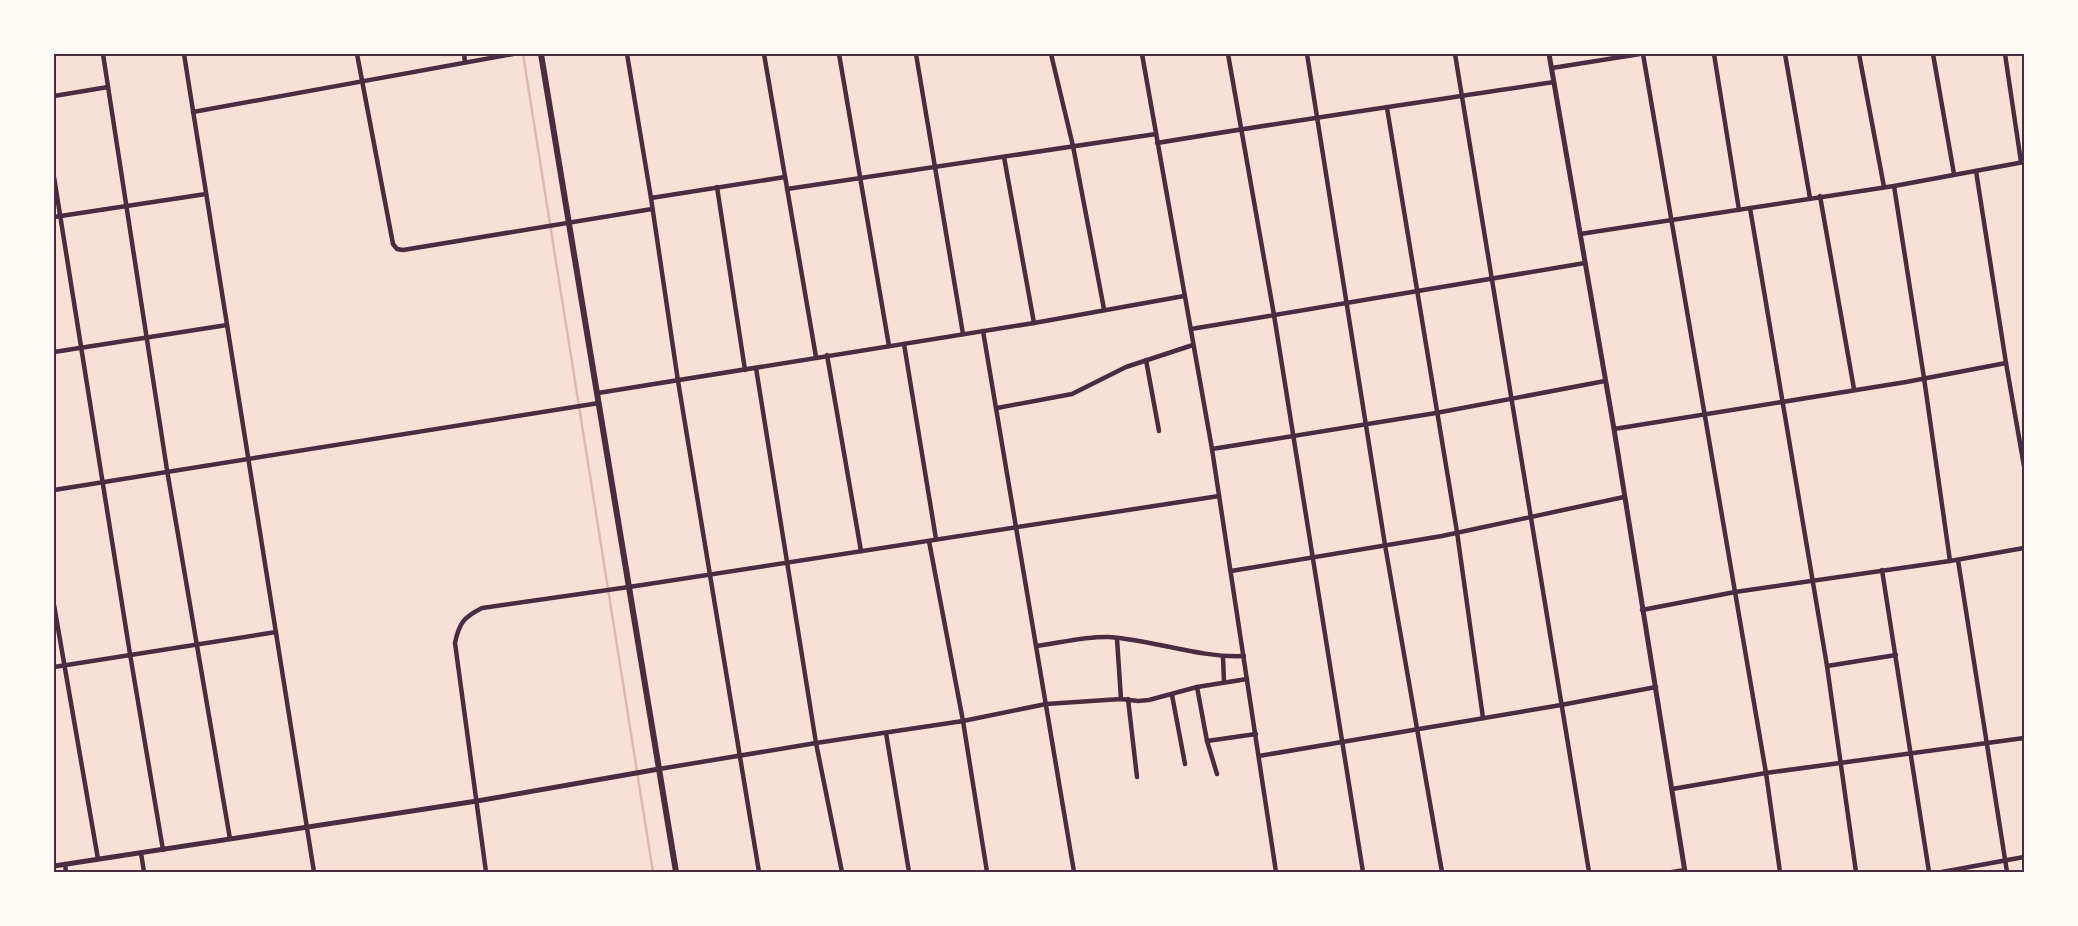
<svg xmlns="http://www.w3.org/2000/svg" width="2078" height="926" font-family="Commissioner,sans-serif">
<style>
.lines{fill:none;stroke-linecap:round;stroke-linejoin:round}
.stream{stroke:#dcb8b0;stroke-width:2.5}
.minor{stroke:#4a2c40;stroke-width:4.5}
.tertiary{stroke:#4a2c40;stroke-width:5}
.secondary{stroke:#4a2c40;stroke-width:6}
.neatline{fill:none;stroke:#4a2c40;stroke-width:2}
</style>
<rect width="100%" height="100%" fill="#f7e1d7"/>
<g class="lines">
<polyline class="stream" points="523,54 653,872"/>
<g class="minor">
<polyline points="103,54 167,470 230,839"/>
<polyline points="184,54 314,872"/>
<polyline points="357,54 393,244 397,249 403,250 652,209"/>
<polyline points="464,54 465,62"/>
<polyline points="627,54 651,198 678,381 759,872"/>
<polyline points="764,54 816,357"/>
<polyline points="839,54 889,346"/>
<polyline points="916,54 963,334"/>
<polyline points="1051,54 1073,146 1104,309"/>
<polyline points="1142,54 1212,449 1276,872"/>
<polyline points="1228,54 1274,315 1363,872"/>
<polyline points="1307,54 1385,545 1442,872"/>
<polyline points="1455,54 1589,872"/>
<polyline points="1643,54 1766,773 1780,872"/>
<polyline points="1714,54 1739,210"/>
<polyline points="1785,54 1810,198"/>
<polyline points="1859,54 1884,187"/>
<polyline points="1933,54 1954,174"/>
<polyline points="2005,54 2021,162"/>
<polyline points="1552,68 1640,54"/>
<polyline points="54,96 108,87"/>
<polyline points="1387,108 1457,532 1483,718"/>
<polyline points="193,112 513,54"/>
<path d="M1157 143C1289 121 1422 102 1554 82"/>
<polyline points="1004,157 1034,323"/>
<polyline points="1976,171 2006,363 2024,466"/>
<polyline points="54,177 130,654 163,850"/>
<polyline points="1894,186 1924,378 1950,561"/>
<polyline points="717,187 745,370"/>
<polyline points="787,189 1156,134"/>
<polyline points="1820,196 1854,389"/>
<polyline points="651,198 785,177"/>
<polyline points="1750,208 1827,666 1856,872"/>
<polyline points="54,217 206,194"/>
<polyline points="1580,234 1894,186 2024,162"/>
<polyline points="1191,329 1585,263"/>
<polyline points="983,331 1074,872"/>
<polyline points="904,344 936,539"/>
<polyline points="54,352 227,325"/>
<polyline points="827,355 861,551"/>
<polyline points="1146,360 1159,431"/>
<polyline points="756,368 816,743 842,872"/>
<polyline points="598,393 1034,323 1184,296"/>
<polyline points="997,408 1072,394 1126,367 1193,345"/>
<polyline points="1614,429 1906,382 2006,363"/>
<polyline points="1212,449 1436,413 1605,381"/>
<polyline points="54,490 599,403"/>
<polyline points="929,541 963,721 987,872"/>
<polyline points="1958,560 2007,872"/>
<polyline points="1882,570 1929,872"/>
<polyline points="1231,571 1442,536 1624,497"/>
<polyline points="54,605 98,859"/>
<polyline points="1642,610 1735,592 1950,561 2024,548"/>
<polyline points="1117,639 1121,699"/>
<path d="M1037 646C1060 643 1085 636 1109 637 1154 640 1198 658 1244 656"/>
<polyline points="1223,657 1224,682"/>
<polyline points="1827,666 1896,655"/>
<polyline points="54,667 276,632"/>
<polyline points="1197,687 1207,741 1217,774"/>
<polyline points="1172,695 1185,764"/>
<polyline points="1128,699 1137,777"/>
<polyline points="886,733 909,872"/>
<polyline points="1207,741 1256,734"/>
<polyline points="1259,756 1561,705 1656,687"/>
<polyline points="659,769 816,743 963,721 1046,704 1121,699 1138,701 1149,700 1197,687 1247,679"/>
<polyline points="1672,789 1766,773 2024,738"/>
<polyline points="141,853 144,872"/>
<polyline points="65,864 66,872"/>
<path d="M486 872 455 643C459 623 464 617 482 608L629 587 1219 496"/>
<polyline points="1672,872 1685,870"/>
<polyline points="1942,872 2024,857"/>
</g>
<g class="tertiary">
<polyline points="1549,54 1614,429 1685,872"/>
<polyline points="54,866 477,801 659,769"/>
</g>
<polyline class="secondary" points="541,54 676,872"/>
</g>
<rect width="2078" height="926" fill="none" stroke="#fffaf5" stroke-width="110"/>
<rect x="55" y="55" width="1968" height="816" class="neatline"/>
</svg>
